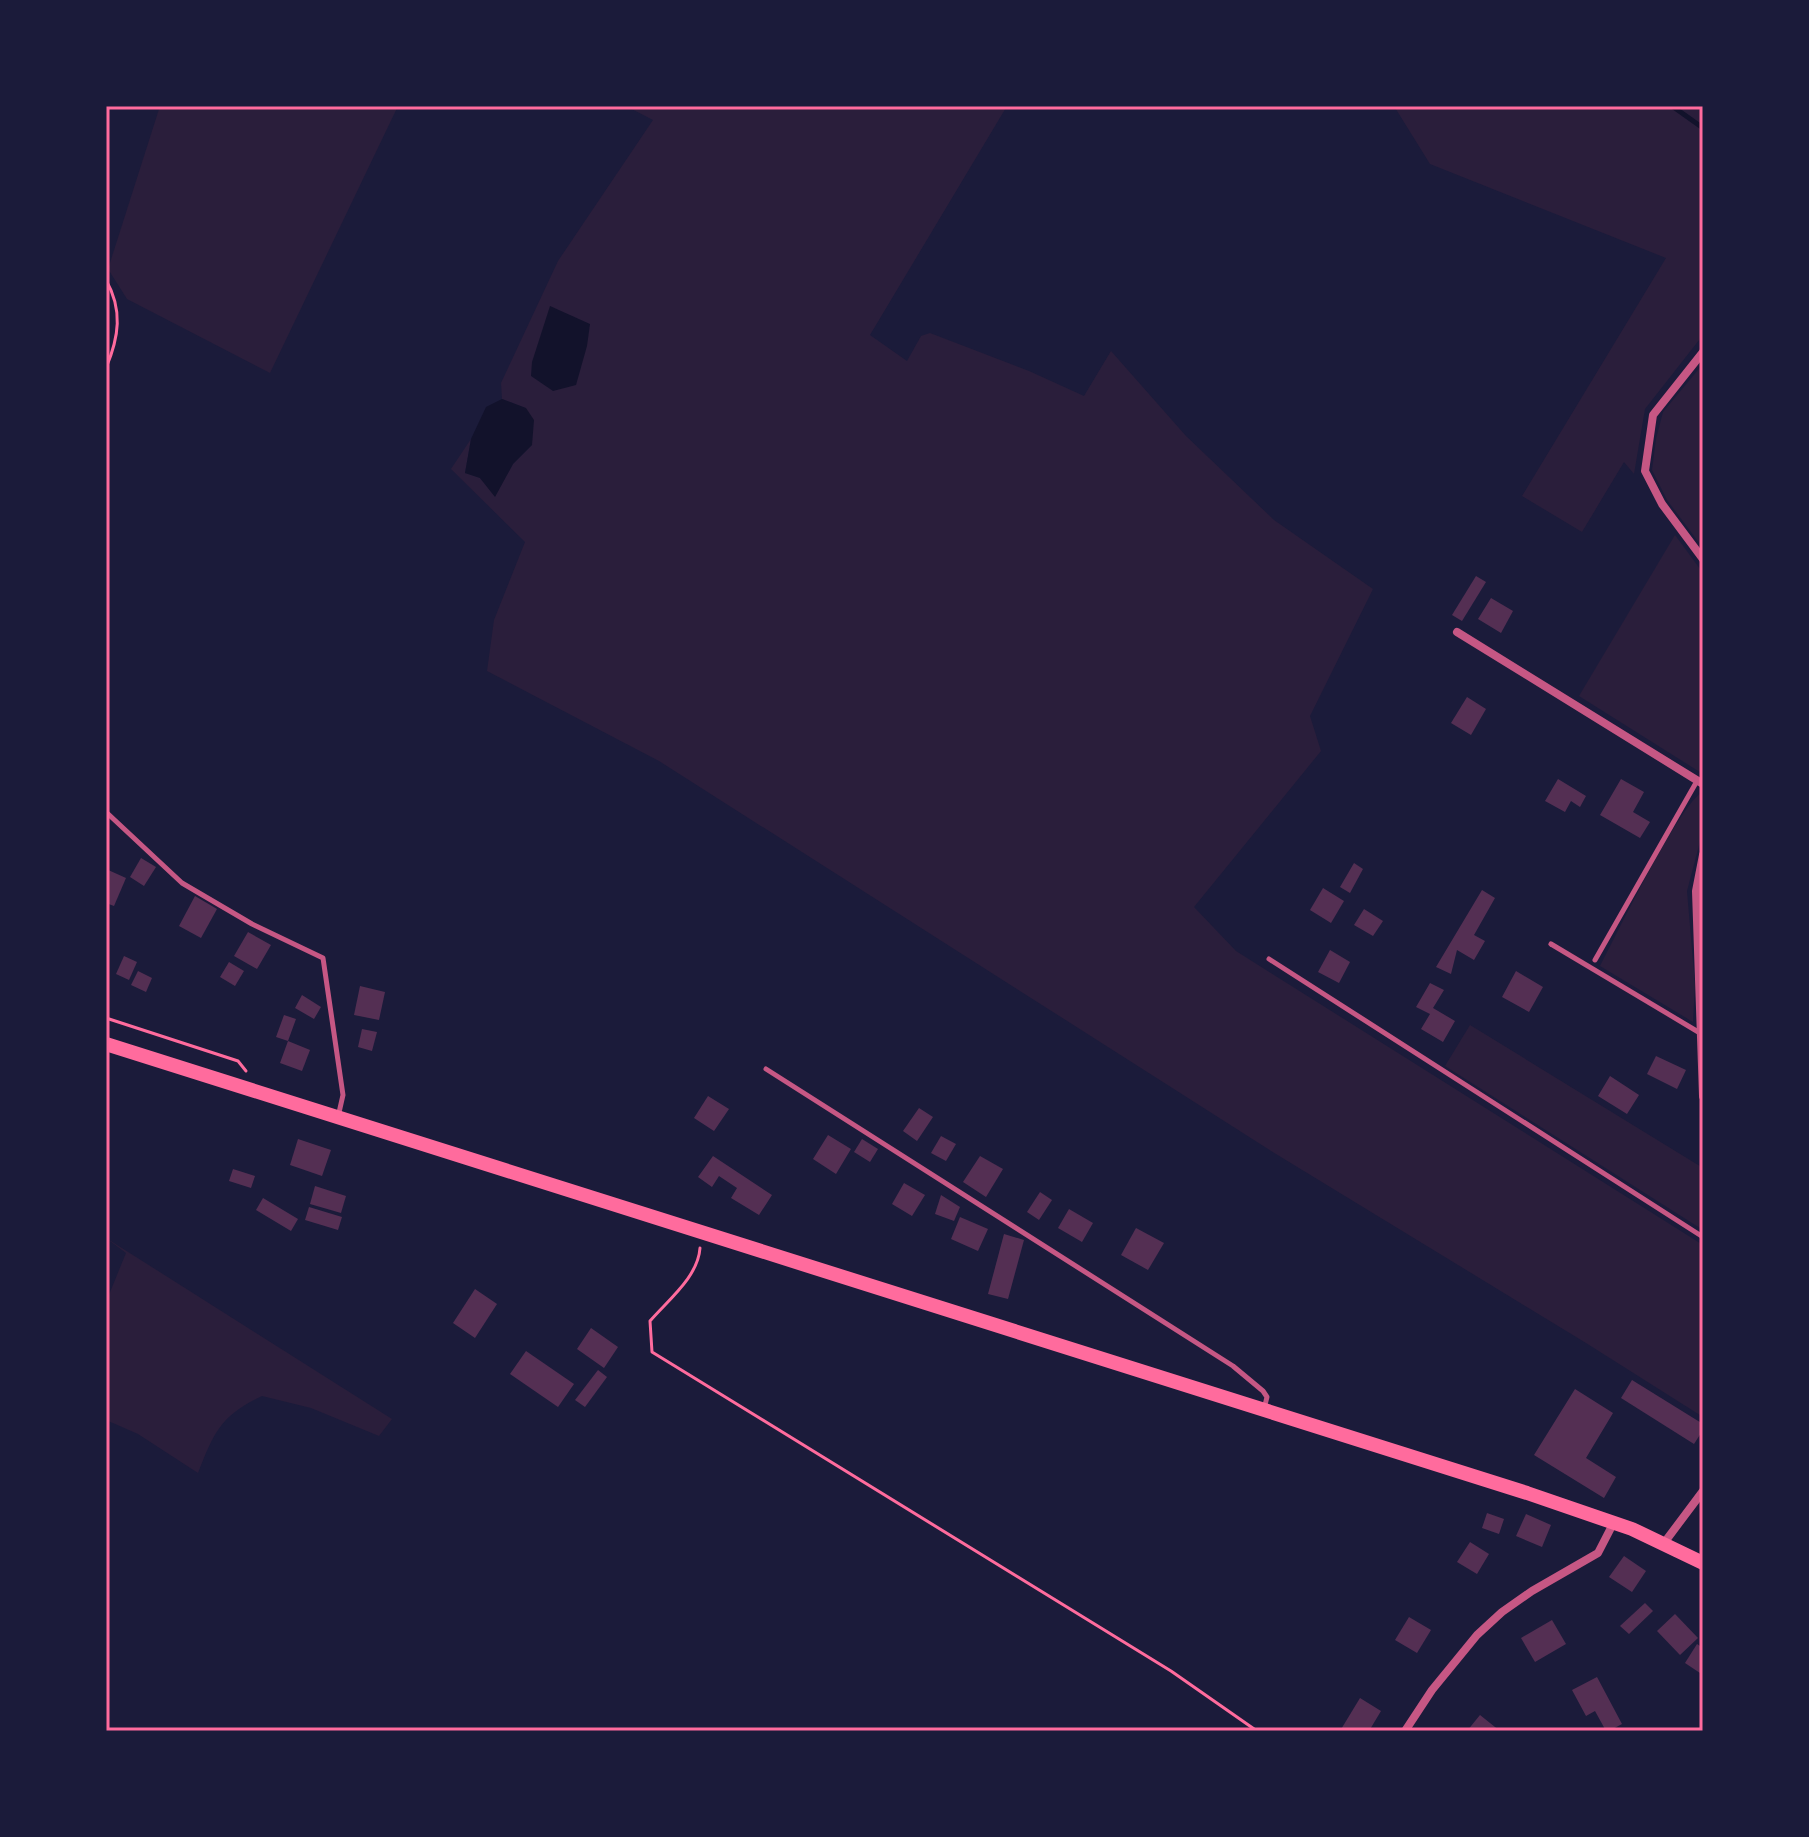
<svg xmlns="http://www.w3.org/2000/svg" width="1809" height="1837" font-family="'DejaVu Sans',sans-serif">
<style>
.green{fill:#2a1e3b}
.water{fill:#12122b}
.lines{fill:none;stroke-linecap:round;stroke-linejoin:round}
.stream{stroke:#12122b;stroke-width:5}
.building{fill:#542f53}
.path{stroke:#ff6b9d;stroke-width:3}
.service{stroke:#c65784;stroke-width:5}
.minor{stroke:#c65784;stroke-width:8}
.secondary{stroke:#ff6b9d;stroke-width:14}
.neatline{fill:none;stroke:#ff6b9d;stroke-width:3}
</style>
<rect width="100%" height="100%" fill="#1b1b3a"/>
<g class="green">
<polygon points="160,106 398,106 270,373 127,299 108,269"/>
<polygon points="626,106 1007,106 870,335 907,361 921,336 930,333 1029,371 1084,396 1111,351 1186,436 1274,520 1373,589 1310,716 1321,751 1194,907 1236,951 1703,1245 1703,1417 1586,1343 1276,1154 659,761 487,671 494,620 525,542 451,469 471,439 465,473 480,478 495,496 513,464 532,445 525,408 502,399 501,383 558,261 653,120"/>
<polygon points="1394,106 1703,106 1703,335 1645,409 1634,474 1624,462 1582,532 1522,496 1666,258 1430,164"/>
<polygon points="1703,364 1703,548 1667,500 1652,470 1656,439 1663,412"/>
<polygon points="1675,535 1703,573 1703,774 1579,696"/>
<path d="M1703 792V830L1687 891 1695 985 1693 1022 1600 966C1616 936 1680 802 1703 792Z"/>
<polygon points="1470,1025 1703,1168 1703,1230 1445,1066"/>
<path d="M106 1238 392 1419 379 1436 311 1408 262 1396C221 1415 214 1432 198 1473L138 1434 106 1420V1302L126 1253Z"/>
</g>
<g class="water">
<polygon points="550,306 590,324 587,346 576,385 553,391 531,376 532,362"/>
<polygon points="502,399 526,408 534,420 532,445 513,464 495,497 480,478 465,473 471,439 486,407"/>
</g>
<g class="lines">
<polyline class="stream" points="1672,106 1703,128"/>
</g>
<g class="building">
<polygon points="1476,576 1486,582 1462,621 1452,615"/>
<polygon points="1491,598 1513,611 1501,633 1478,619"/>
<polygon points="1467,697 1486,709 1471,735 1451,723"/>
<polygon points="1558,779 1586,796 1580,807 1571,801 1565,812 1545,801"/>
<polygon points="1621,779 1644,792 1633,812 1650,822 1640,838 1600,815"/>
<polygon points="141,858 156,867 144,886 130,877"/>
<polygon points="1354,863 1363,869 1350,893 1340,887"/>
<polygon points="106,869 126,878 114,906 106,903"/>
<polygon points="1323,888 1344,901 1331,923 1310,910"/>
<polygon points="1482,890 1495,898 1474,935 1485,941 1474,960 1457,950 1451,974 1436,967"/>
<polygon points="195,896 217,909 201,938 179,926"/>
<polygon points="1364,909 1383,921 1373,936 1354,925"/>
<polygon points="248,932 271,945 257,969 234,956"/>
<polygon points="1330,950 1350,962 1339,983 1318,972"/>
<polygon points="124,956 137,962 129,980 116,974"/>
<polygon points="229,962 244,971 235,986 220,977"/>
<polygon points="138,971 152,978 146,992 131,985"/>
<polygon points="1516,971 1543,987 1529,1012 1502,997"/>
<polygon points="1430,983 1444,990 1433,1008 1455,1021 1443,1042 1421,1029 1430,1014 1416,1007"/>
<polygon points="360,986 385,992 379,1020 354,1015"/>
<polygon points="302,995 321,1007 314,1019 295,1008"/>
<polygon points="284,1015 296,1019 288,1041 276,1037"/>
<polygon points="362,1029 377,1032 372,1051 358,1047"/>
<polygon points="288,1041 310,1050 302,1071 280,1063"/>
<polygon points="1656,1056 1686,1070 1677,1089 1647,1074"/>
<polygon points="1610,1076 1639,1095 1627,1114 1598,1096"/>
<polygon points="708,1096 729,1109 714,1131 694,1118"/>
<polygon points="919,1108 933,1117 917,1141 903,1131"/>
<polygon points="828,1135 851,1149 836,1174 813,1159"/>
<polygon points="941,1136 956,1144 946,1161 931,1153"/>
<polygon points="298,1139 331,1150 322,1176 290,1165"/>
<polygon points="862,1139 878,1149 870,1162 854,1152"/>
<polygon points="713,1156 772,1195 759,1215 731,1198 737,1188 719,1176 712,1187 698,1177"/>
<polygon points="980,1156 1003,1169 986,1197 963,1182"/>
<polygon points="233,1169 255,1176 251,1188 229,1181"/>
<polygon points="904,1183 925,1195 912,1216 892,1204"/>
<polygon points="315,1186 346,1196 341,1213 310,1204"/>
<polygon points="1040,1192 1052,1200 1039,1220 1027,1212"/>
<polygon points="941,1195 960,1207 954,1221 935,1214"/>
<polygon points="263,1198 298,1219 291,1231 256,1210"/>
<polygon points="309,1207 342,1217 338,1230 305,1220"/>
<polygon points="1069,1209 1093,1223 1082,1242 1058,1228"/>
<polygon points="960,1217 988,1229 978,1251 951,1239"/>
<polygon points="1136,1228 1164,1243 1148,1270 1121,1255"/>
<polygon points="1004,1234 1024,1240 1008,1299 988,1294"/>
<polygon points="475,1289 497,1304 475,1338 453,1323"/>
<polygon points="591,1328 618,1347 604,1368 577,1349"/>
<polygon points="526,1351 574,1384 558,1407 510,1374"/>
<polygon points="598,1370 607,1377 585,1407 575,1400"/>
<polygon points="1632,1380 1703,1424 1703,1430 1694,1444 1621,1398"/>
<polygon points="1575,1389 1613,1413 1586,1458 1616,1477 1604,1498 1534,1455"/>
<polygon points="1487,1513 1504,1519 1499,1534 1482,1528"/>
<polygon points="1526,1514 1551,1525 1542,1547 1516,1536"/>
<polygon points="1470,1542 1489,1554 1477,1574 1457,1562"/>
<polygon points="1624,1556 1646,1571 1632,1592 1609,1577"/>
<polygon points="1645,1603 1653,1611 1629,1634 1620,1626"/>
<polygon points="1675,1614 1698,1638 1680,1655 1657,1631"/>
<polygon points="1409,1617 1431,1630 1417,1653 1395,1640"/>
<polygon points="1552,1620 1566,1644 1535,1662 1521,1638"/>
<polygon points="1697,1644 1703,1648 1703,1675 1685,1663"/>
<polygon points="1597,1677 1622,1724 1609,1731 1606,1731 1595,1711 1586,1716 1572,1690"/>
<polygon points="1360,1698 1381,1711 1369,1731 1340,1731"/>
<polygon points="1480,1715 1500,1731 1467,1731"/>
</g>
<g class="lines">
<g class="path">
<path d="M106 280C123 310 119 337 106 368"/>
<polyline points="106,1018 238,1061 246,1071"/>
<path d="M700 1248C698 1277 668 1300 650 1321L652 1352 1171 1671 1257 1731"/>
</g>
<g class="service">
<polyline points="106,812 182,883 252,924 323,958 343,1095 338,1117"/>
<polyline points="1551,944 1700,1033"/>
<polyline points="1269,959 1703,1237"/>
<polyline points="1595,960 1697,781"/>
<polyline points="766,1069 1233,1366 1263,1391 1267,1397 1264,1409"/>
</g>
<g class="minor">
<polyline points="1703,352 1653,415 1645,471 1662,504 1703,559"/>
<polyline points="1457,632 1703,784"/>
<polyline points="1703,855 1696,891 1703,1096"/>
<polyline points="1664,1543 1703,1491"/>
<polyline points="1405,1731 1432,1690 1477,1635 1502,1612 1532,1591 1598,1553 1614,1522"/>
</g>
<polyline class="secondary" points="106,1044 1527,1493 1632,1529 1703,1563"/>
</g>
<rect width="1809" height="1837" fill="none" stroke="#1b1b3a" stroke-width="216"/>
<rect x="108" y="108" width="1593" height="1621" class="neatline"/>
</svg>
